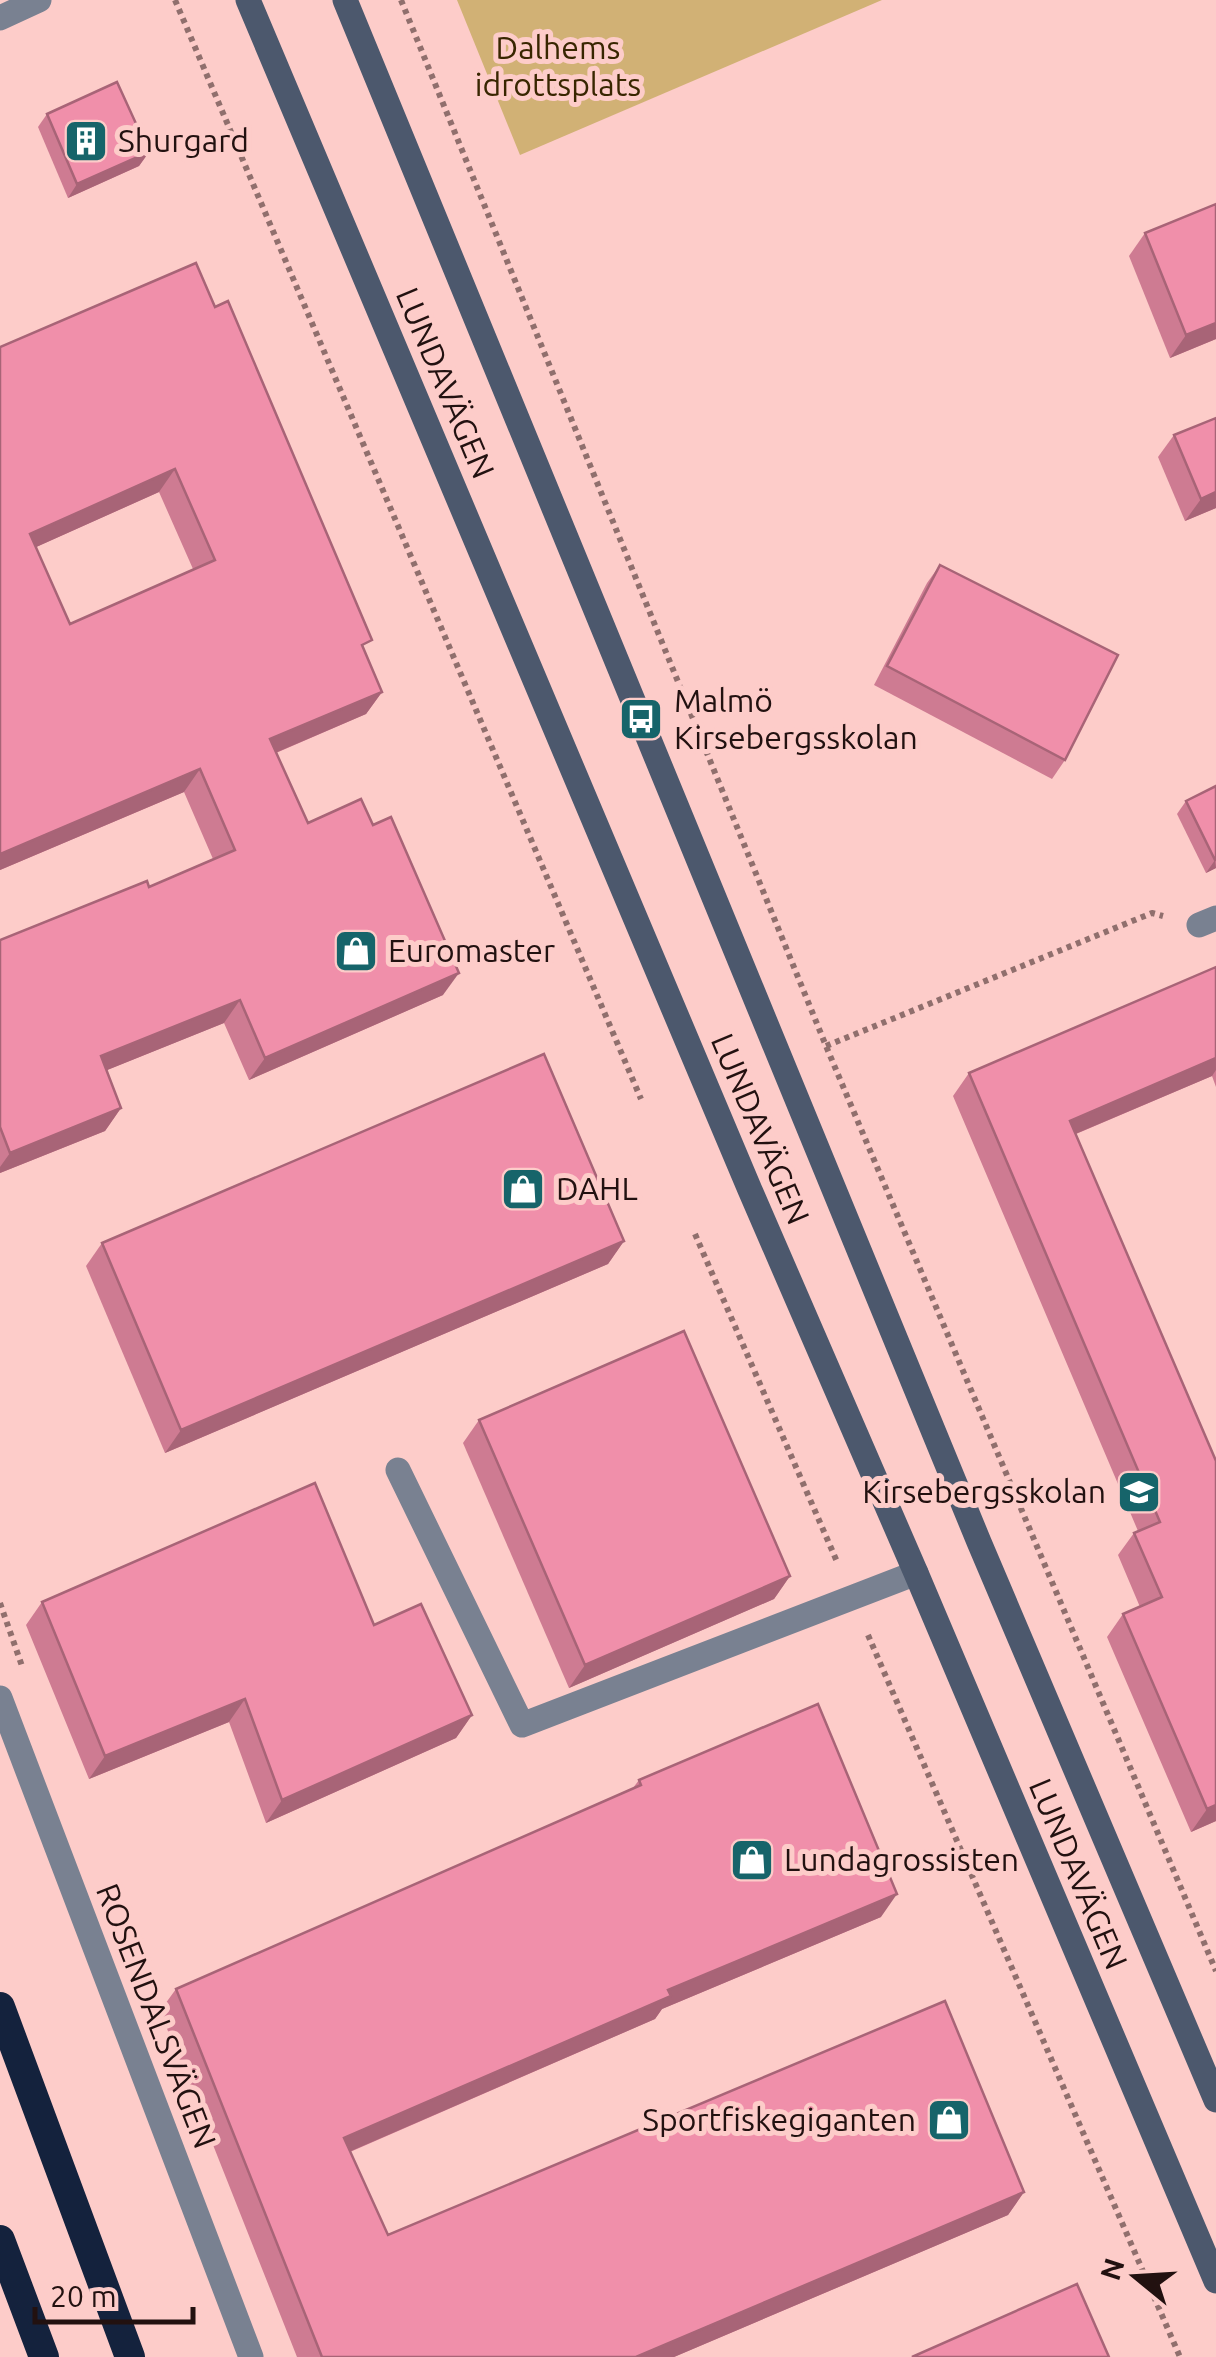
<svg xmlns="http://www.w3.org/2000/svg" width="1216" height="2357" font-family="Ubuntu,sans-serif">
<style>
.green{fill:#d1b175}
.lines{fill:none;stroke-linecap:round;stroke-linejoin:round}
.path{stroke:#906f6d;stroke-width:6;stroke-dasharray:5 5;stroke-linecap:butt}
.service{stroke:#798191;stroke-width:25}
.minor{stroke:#798191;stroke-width:25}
.secondary{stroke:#4c586d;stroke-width:25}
.motorway{stroke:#14223d;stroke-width:30}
.wall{fill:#ce7b92;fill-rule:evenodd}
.shaded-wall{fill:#a86477}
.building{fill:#f08faa;stroke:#a86477;stroke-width:2.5;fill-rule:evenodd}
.labels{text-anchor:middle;stroke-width:10;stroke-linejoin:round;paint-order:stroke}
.park-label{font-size:32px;fill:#382600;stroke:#fdccc9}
.poi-label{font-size:32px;fill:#221110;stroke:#fdccc9;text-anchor:start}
.street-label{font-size:32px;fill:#221110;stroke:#fdccc9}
</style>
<rect width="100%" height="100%" fill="#fdccc9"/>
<polygon class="green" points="457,0 882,0 520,155"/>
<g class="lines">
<g class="path">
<polyline points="175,0 641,1099"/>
<polyline points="401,0 826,1046 1216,1971"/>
<polyline points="826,1046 1152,913 1163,916"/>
<polyline points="695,1234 838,1564"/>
<polyline points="0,1603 22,1666"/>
<polyline points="868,1635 1180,2357"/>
</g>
<g class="service">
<polyline points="0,18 39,0"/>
<polyline points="398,1470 522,1725 916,1573"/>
</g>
<g class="minor">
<polyline points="1199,925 1216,918"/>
<polyline points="0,1698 251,2357"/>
</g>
<g class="secondary">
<polyline points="248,0 750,1190 916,1573 1216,2281"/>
<polyline points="345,0 979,1542 1216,2100"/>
</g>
<g class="motorway">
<polyline points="0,2007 130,2357"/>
<polyline points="0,2240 44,2357"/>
</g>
</g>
<g class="wall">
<polygon points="47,114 149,152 139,166 68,198 38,127"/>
<polygon points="1145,233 1216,339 1170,358 1129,256"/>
<path d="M196 263 382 692 366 714 276 753 308 823 443 995 249 1080 224 1023 107 1070 121 1108 105 1131 0 1173V940L149 887 213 859 184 792 0 870V347ZM159 492 193 569 70 624 36 547Z"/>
<polygon points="1174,435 1216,508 1185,521 1158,457"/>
<polygon points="940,565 1065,760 1052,779 874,685 927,583"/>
<polygon points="1216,786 1216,868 1206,873 1177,814 1186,801"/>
<polygon points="1216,967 1216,1087 1212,1076 1076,1134 1216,1461 1216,1821 1191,1832 1107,1637 1123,1614 1140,1607 1118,1555 1134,1533 1138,1531 953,1096 969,1073"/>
<polygon points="624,1241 608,1264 165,1453 86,1266 102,1243"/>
<polygon points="479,1420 790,1576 774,1599 569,1688 463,1443"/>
<polygon points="42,1602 374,1625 472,1715 456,1738 266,1823 229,1722 89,1779 26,1625"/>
<polygon points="639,1780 881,1917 662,2009 655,2019 350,2152 388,2235 1024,2192 1008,2215 674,2357 297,2357 160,2011 176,1989 633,1788"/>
</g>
<g class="shaded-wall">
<polygon points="149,152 139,166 68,198 77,184"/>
<polygon points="1216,323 1216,339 1170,358 1186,335"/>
<polygon points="175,469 159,492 14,557 30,534"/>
<polygon points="1216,492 1216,508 1185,521 1201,499"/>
<polygon points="382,692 366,714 254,762 270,739"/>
<polygon points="200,769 184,792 0,870 0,854"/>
<polygon points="1215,860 1216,868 1206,873"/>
<polygon points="459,973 443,995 249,1080 265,1058"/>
<polygon points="240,1000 224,1023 85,1079 101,1056"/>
<polygon points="1216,1058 1216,1070 1212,1076 1054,1143 1070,1121"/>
<polygon points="121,1108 105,1131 0,1173 0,1167 10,1153"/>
<polygon points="624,1241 608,1264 165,1453 181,1430"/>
<polygon points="790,1576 774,1599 569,1688 585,1665"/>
<polygon points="245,1699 229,1722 89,1779 105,1756"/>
<polygon points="472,1715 456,1738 266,1823 282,1800"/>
<polygon points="1216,1805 1216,1821 1191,1832 1207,1809"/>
<polygon points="897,1894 881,1917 662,2009 655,2019 328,2161 344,2138 668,1990"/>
<polygon points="1024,2192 1008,2215 674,2357 636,2357"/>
</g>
<g class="building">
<polygon points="117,82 149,152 77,184 47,114"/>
<polygon points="1216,204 1216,323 1186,335 1145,233"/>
<path d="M196 263 215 307 228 301 372 640 362 645 382 692 270 739 308 823 361 799 373 825 391 817 459 973 265 1058 240 1000 101 1056 121 1108 10 1153 0 1127V940L147 881 149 887 235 850 200 769 0 854V347ZM175 469 215 560 70 624 30 534Z"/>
<polygon points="1216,418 1216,492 1201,499 1174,435"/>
<polygon points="940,565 1118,655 1065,760 887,666"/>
<polygon points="1216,786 1216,860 1215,860 1186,801"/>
<polygon points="1216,967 1216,1058 1070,1121 1216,1461 1216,1805 1207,1809 1123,1614 1162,1597 1134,1533 1160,1522 969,1073"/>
<polygon points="544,1054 624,1241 181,1430 102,1243"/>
<polygon points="684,1331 790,1576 585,1665 479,1420"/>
<polygon points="315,1483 374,1625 421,1604 472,1715 282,1800 245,1699 105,1756 42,1602"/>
<polygon points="818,1704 897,1894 668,1990 671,1996 344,2138 388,2235 945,2001 1024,2192 636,2357 322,2357 176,1989 641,1785 639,1780"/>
<polygon points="1077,2284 1109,2357 912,2357"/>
</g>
<defs>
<g id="building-square" transform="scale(2.25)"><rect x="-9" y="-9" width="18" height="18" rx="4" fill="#16646a" stroke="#fdccc9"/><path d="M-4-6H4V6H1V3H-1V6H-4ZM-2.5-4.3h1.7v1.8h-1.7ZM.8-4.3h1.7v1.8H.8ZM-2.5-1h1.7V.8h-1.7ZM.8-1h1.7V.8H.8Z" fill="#fff"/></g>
<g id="bus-square" transform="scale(2.25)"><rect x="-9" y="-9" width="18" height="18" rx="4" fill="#16646a" stroke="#fdccc9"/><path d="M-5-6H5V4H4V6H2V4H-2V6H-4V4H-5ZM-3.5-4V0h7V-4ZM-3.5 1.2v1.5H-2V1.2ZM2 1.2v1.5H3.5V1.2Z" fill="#fff"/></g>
<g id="shop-square" transform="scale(2.25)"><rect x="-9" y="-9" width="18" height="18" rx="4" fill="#16646a" stroke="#fdccc9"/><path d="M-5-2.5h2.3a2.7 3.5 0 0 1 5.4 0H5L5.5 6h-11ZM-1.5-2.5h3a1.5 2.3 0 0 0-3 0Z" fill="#fff"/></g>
<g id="school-square" transform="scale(2.25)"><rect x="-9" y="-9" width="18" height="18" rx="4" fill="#16646a" stroke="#fdccc9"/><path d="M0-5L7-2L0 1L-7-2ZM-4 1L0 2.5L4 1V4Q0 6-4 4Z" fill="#fff"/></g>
</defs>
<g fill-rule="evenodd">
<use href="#building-square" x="86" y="141"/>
<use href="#bus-square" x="641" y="719"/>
<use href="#shop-square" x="356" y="951"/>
<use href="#shop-square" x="523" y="1189"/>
<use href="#school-square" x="1139" y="1492"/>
<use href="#shop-square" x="752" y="1860"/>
<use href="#shop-square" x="949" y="2120"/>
</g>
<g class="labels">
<g class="park-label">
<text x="558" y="59">Dalhems<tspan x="558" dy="37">idrottsplats</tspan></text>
</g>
<g class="poi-label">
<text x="118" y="152">Shurgard</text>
<text x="674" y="712">Malmö<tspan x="674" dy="37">Kirsebergsskolan</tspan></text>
<text x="388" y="962">Euromaster</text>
<text x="556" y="1200">DAHL</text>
<text x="1106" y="1503" text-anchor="end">Kirsebergsskolan</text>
<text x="784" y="1871">Lundagrossisten</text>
<text x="916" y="2131" text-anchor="end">Sportfiskegiganten</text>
</g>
<g class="street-label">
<text transform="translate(445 383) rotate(67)" y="11">LUNDAVÄGEN</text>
<text transform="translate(760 1129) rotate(67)" y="11">LUNDAVÄGEN</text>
<text transform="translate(1078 1874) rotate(67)" y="11">LUNDAVÄGEN</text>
<text transform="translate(156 2016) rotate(69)" y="11">ROSENDALSVÄGEN</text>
</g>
</g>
<g transform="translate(1136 2277) rotate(288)" stroke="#fdccc9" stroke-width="8" paint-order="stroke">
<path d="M0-8L18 38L0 25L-18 38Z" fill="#221110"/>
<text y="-15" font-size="28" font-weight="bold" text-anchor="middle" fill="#221110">N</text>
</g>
<path d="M35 2307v15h158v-15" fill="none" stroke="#221110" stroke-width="5"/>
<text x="50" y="2307" font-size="30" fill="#221110" stroke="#fdccc9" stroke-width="8" paint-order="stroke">20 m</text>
</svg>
